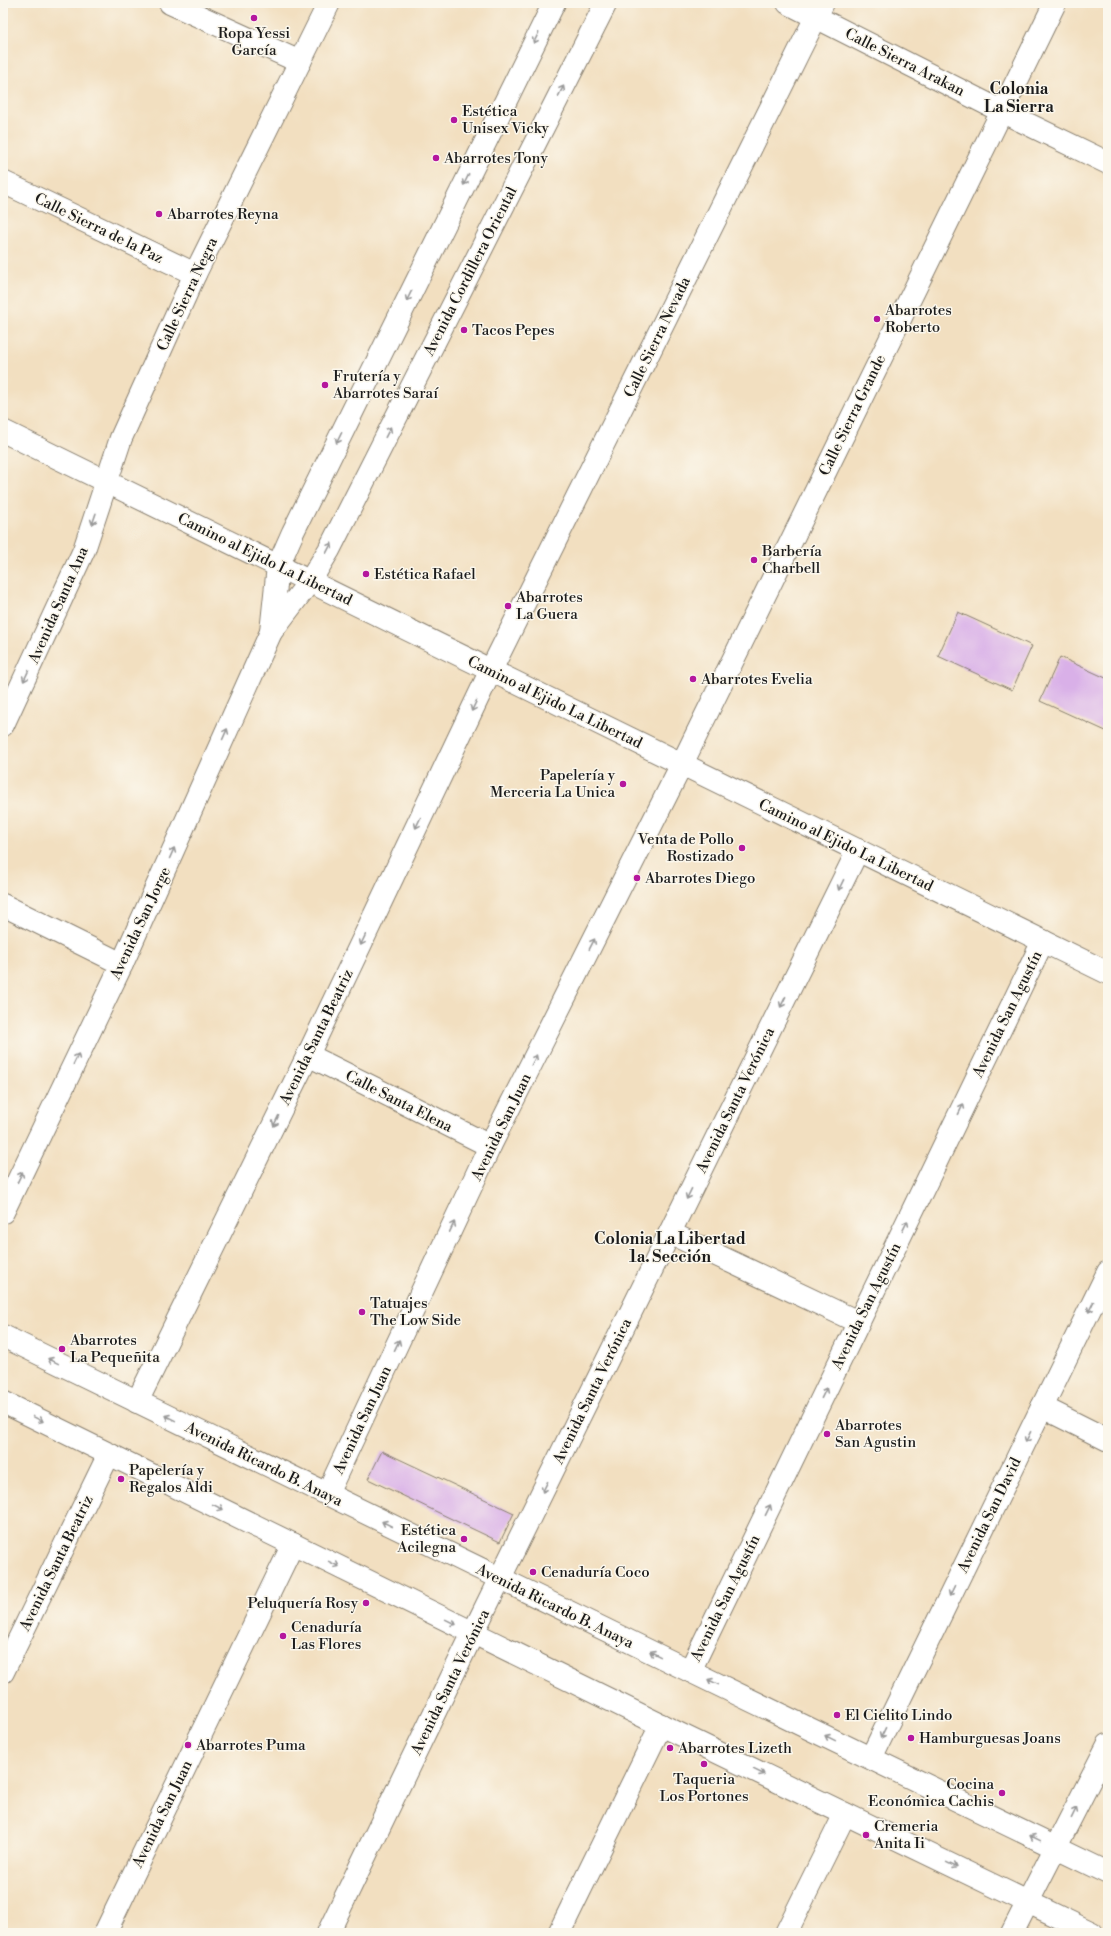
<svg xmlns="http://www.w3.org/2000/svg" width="1111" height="1936" font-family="'Libre Bodoni',serif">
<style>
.building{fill:#d9b0e8}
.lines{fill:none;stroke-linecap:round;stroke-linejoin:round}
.street-casing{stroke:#877e6e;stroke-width:24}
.secondary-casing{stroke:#877e6e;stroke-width:24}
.street{stroke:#fff;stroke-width:22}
.secondary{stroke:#fff;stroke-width:22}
.oneway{stroke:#999}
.poi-dot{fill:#b5179e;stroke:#fbf7ec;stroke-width:1.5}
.labels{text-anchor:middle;stroke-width:3;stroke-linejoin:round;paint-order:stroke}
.poi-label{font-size:15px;fill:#1c1c1c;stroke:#fbf7ec;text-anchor:start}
.street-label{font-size:15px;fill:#1c1c1c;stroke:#fbf7ec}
.neighbourhood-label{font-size:16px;font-weight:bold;fill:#1c1c1c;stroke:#fbf7ec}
</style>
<rect width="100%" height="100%" fill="#fbf7ec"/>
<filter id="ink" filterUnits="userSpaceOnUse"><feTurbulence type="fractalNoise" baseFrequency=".025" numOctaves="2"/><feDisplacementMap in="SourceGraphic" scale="8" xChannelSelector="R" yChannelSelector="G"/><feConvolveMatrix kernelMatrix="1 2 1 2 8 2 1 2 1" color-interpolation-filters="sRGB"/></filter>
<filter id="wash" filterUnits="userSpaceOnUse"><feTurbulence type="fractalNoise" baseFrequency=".012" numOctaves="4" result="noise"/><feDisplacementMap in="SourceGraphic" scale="16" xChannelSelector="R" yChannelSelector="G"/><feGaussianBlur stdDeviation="0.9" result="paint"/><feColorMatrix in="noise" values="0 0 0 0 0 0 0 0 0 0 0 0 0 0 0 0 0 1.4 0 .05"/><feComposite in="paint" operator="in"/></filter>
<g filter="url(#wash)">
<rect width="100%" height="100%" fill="#f2dfc0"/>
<g id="blocks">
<g class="building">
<polygon points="958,612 1032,646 1012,690 938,656"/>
<polygon points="1060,657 1108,679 1108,732 1040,701"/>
<polygon points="382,1451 514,1513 500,1542 368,1479"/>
</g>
</g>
</g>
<g filter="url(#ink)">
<use href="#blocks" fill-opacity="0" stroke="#877e6e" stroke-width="1"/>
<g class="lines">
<g class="street-casing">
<g id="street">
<polyline points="170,3 300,62"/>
<polyline points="788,3 1001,111 1108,163"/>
<polyline points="3,182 195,274"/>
<polyline points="271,632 278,566"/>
<polyline points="3,725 84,550 121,438 195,274 329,3"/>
<polyline points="3,905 122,964"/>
<polyline points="308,1055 490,1146"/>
<polyline points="3,1212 122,964 271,632 310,581"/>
<polyline points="670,1233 858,1322"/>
<polyline points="137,1402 308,1055 491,670 823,3"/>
<polyline points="1042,1407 1108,1440"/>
<polyline points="327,1494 490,1146 682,764 1055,3"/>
<polyline points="690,1671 1043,941"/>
<polyline points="3,1672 109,1454"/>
<polyline points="871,1758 1108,1272"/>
<polyline points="105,1933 293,1544"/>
<polyline points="328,1933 473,1633 858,850"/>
<polyline points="559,1933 661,1725"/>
<polyline points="786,1933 845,1814"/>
<polyline points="1012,1933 1108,1745"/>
</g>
</g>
<g class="secondary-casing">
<g id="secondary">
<polyline points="3,431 1108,973"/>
<polyline points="278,566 293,532 554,3"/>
<polyline points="310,581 329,550 606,3"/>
<polyline points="3,1336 690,1671 1108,1873"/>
<polyline points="3,1402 661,1725 1092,1933"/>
</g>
</g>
<use href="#street" class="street"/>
<use href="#secondary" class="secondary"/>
</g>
<defs><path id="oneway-shaft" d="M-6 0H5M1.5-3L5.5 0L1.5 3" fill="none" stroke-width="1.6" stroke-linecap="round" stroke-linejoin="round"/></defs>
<g class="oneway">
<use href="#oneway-shaft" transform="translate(536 38) rotate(116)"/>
<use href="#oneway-shaft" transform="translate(561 91) rotate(-63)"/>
<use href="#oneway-shaft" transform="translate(466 180) rotate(116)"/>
<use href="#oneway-shaft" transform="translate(409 296) rotate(116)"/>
<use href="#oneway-shaft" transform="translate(388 432) rotate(-63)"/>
<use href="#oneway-shaft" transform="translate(339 438) rotate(116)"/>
<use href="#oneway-shaft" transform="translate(94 519) rotate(109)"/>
<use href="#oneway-shaft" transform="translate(329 548) rotate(-62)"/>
<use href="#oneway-shaft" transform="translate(26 676) rotate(115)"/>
<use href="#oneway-shaft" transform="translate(474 706) rotate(115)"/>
<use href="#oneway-shaft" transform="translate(225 734) rotate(-66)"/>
<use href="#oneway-shaft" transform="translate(418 823) rotate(115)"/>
<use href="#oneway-shaft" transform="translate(172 853) rotate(-66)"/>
<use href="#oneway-shaft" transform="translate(841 885) rotate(116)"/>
<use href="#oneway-shaft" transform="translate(363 940) rotate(115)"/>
<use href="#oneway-shaft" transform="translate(592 944) rotate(-63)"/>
<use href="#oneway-shaft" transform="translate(783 1002) rotate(116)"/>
<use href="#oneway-shaft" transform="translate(76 1059) rotate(-64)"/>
<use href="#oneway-shaft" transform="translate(534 1060) rotate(-63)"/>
<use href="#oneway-shaft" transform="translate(961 1109) rotate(-64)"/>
<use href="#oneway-shaft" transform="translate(276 1121) rotate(116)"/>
<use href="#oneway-shaft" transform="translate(20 1177) rotate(-64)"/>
<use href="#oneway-shaft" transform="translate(689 1194) rotate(116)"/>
<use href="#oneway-shaft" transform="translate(905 1226) rotate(-64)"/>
<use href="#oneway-shaft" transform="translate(452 1227) rotate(-65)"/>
<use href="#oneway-shaft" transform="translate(1091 1307) rotate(116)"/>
<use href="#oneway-shaft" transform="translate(397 1345) rotate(-65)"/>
<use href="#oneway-shaft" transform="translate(53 1361) rotate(-154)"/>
<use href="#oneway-shaft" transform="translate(824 1393) rotate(-64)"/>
<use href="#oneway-shaft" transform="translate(170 1418) rotate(-154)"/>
<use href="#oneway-shaft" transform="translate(38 1419) rotate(26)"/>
<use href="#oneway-shaft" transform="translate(1028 1437) rotate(116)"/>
<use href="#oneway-shaft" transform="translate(545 1487) rotate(116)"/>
<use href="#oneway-shaft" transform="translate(218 1507) rotate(26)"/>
<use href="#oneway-shaft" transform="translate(768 1510) rotate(-64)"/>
<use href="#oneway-shaft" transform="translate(387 1524) rotate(-154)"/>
<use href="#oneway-shaft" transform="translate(334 1564) rotate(26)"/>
<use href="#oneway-shaft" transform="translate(952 1591) rotate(116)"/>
<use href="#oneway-shaft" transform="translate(451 1622) rotate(26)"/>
<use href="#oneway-shaft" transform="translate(655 1654) rotate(-154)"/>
<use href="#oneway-shaft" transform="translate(713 1682) rotate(-154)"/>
<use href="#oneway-shaft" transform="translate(883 1733) rotate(116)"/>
<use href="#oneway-shaft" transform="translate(830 1738) rotate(-154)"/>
<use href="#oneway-shaft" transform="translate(759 1772) rotate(26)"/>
<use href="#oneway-shaft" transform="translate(1074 1813) rotate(-64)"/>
<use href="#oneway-shaft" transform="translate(1035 1838) rotate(-154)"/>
<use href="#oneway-shaft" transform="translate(952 1865) rotate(26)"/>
</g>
</g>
<g class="poi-dot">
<circle cx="254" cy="18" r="4"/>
<circle cx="454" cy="120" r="4"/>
<circle cx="436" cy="158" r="4"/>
<circle cx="159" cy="214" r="4"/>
<circle cx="877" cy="319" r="4"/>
<circle cx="464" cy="330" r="4"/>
<circle cx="325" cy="385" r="4"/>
<circle cx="754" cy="560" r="4"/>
<circle cx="366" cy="574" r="4"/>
<circle cx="508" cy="606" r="4"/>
<circle cx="693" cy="679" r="4"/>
<circle cx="623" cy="784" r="4"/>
<circle cx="742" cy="848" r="4"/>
<circle cx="637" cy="878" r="4"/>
<circle cx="362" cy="1312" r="4"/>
<circle cx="62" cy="1349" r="4"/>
<circle cx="827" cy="1434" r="4"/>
<circle cx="121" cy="1479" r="4"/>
<circle cx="464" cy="1539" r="4"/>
<circle cx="533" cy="1572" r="4"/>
<circle cx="366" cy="1603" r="4"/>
<circle cx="283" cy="1636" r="4"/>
<circle cx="837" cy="1715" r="4"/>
<circle cx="911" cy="1738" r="4"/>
<circle cx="188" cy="1745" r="4"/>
<circle cx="670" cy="1748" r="4"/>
<circle cx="704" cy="1764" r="4"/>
<circle cx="1002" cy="1793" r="4"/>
<circle cx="866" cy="1835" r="4"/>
</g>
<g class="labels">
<g class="poi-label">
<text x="254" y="38" text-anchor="middle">Ropa Yessi<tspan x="254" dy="17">García</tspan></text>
<text x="462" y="116">Estética<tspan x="462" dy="17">Unisex Vicky</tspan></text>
<text x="444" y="163">Abarrotes Tony</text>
<text x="167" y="219">Abarrotes Reyna</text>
<text x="885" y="315">Abarrotes<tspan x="885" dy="17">Roberto</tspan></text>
<text x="472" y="335">Tacos Pepes</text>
<text x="333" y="381">Frutería y<tspan x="333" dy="17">Abarrotes Saraí</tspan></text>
<text x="762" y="556">Barbería<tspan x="762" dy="17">Charbell</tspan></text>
<text x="374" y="579">Estética Rafael</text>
<text x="516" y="602">Abarrotes<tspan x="516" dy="17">La Guera</tspan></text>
<text x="701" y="684">Abarrotes Evelia</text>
<text x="615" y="780" text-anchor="end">Papelería y<tspan x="615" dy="17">Merceria La Unica</tspan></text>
<text x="734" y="844" text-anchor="end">Venta de Pollo<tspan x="734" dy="17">Rostizado</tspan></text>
<text x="645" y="883">Abarrotes Diego</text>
<text x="370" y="1308">Tatuajes<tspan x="370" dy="17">The Low Side</tspan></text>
<text x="70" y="1345">Abarrotes<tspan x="70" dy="17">La Pequeñita</tspan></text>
<text x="835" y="1430">Abarrotes<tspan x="835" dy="17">San Agustin</tspan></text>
<text x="129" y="1475">Papelería y<tspan x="129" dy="17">Regalos Aldi</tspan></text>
<text x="456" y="1535" text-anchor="end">Estética<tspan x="456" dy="17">Acilegna</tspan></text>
<text x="541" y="1577">Cenaduría Coco</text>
<text x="358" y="1608" text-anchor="end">Peluquería Rosy</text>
<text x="291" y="1632">Cenaduría<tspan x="291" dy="17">Las Flores</tspan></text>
<text x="845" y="1720">El Cielito Lindo</text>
<text x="919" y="1743">Hamburguesas Joans</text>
<text x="196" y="1750">Abarrotes Puma</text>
<text x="678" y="1753">Abarrotes Lizeth</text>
<text x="704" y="1784" text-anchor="middle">Taqueria<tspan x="704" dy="17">Los Portones</tspan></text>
<text x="994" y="1789" text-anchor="end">Cocina<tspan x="994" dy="17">Económica Cachis</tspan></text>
<text x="874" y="1831">Cremeria<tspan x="874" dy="17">Anita Ii</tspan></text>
</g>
<g class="street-label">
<text transform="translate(905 62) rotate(27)" y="5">Calle Sierra Arakan</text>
<text transform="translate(99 228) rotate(26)" y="5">Calle Sierra de la Paz</text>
<text transform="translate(470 271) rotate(-63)" y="5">Avenida Cordillera Oriental</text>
<text transform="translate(187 294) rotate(-65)" y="5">Calle Sierra Negra</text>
<text transform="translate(657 337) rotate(-64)" y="5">Calle Sierra Nevada</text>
<text transform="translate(852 415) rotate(-64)" y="5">Calle Sierra Grande</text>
<text transform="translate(265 559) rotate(26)" y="5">Camino al Ejido La Libertad</text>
<text transform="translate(58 605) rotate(-66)" y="5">Avenida Santa Ana</text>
<text transform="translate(555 702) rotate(26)" y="5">Camino al Ejido La Libertad</text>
<text transform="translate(846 845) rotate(26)" y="5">Camino al Ejido La Libertad</text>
<text transform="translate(140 923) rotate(-65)" y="5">Avenida San Jorge</text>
<text transform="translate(1007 1014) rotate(-64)" y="5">Avenida San Agustín</text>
<text transform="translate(316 1037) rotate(-64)" y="5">Avenida Santa Beatriz</text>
<text transform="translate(735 1100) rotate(-64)" y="5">Avenida Santa Verónica</text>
<text transform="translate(399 1101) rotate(27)" y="5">Calle Santa Elena</text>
<text transform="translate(501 1127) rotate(-64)" y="5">Avenida San Juan</text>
<text transform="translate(866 1306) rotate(-64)" y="5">Avenida San Agustín</text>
<text transform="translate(592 1391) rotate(-64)" y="5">Avenida Santa Verónica</text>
<text transform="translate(362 1420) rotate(-65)" y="5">Avenida San Juan</text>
<text transform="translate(264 1464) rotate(26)" y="5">Avenida Ricardo B. Anaya</text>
<text transform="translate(989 1515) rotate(-64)" y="5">Avenida San David</text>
<text transform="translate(56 1563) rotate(-64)" y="5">Avenida Santa Beatriz</text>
<text transform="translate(725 1598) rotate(-64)" y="5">Avenida San Agustín</text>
<text transform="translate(555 1606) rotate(26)" y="5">Avenida Ricardo B. Anaya</text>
<text transform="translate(450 1682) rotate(-64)" y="5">Avenida Santa Verónica</text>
<text transform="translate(162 1814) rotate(-64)" y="5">Avenida San Juan</text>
</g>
<g class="neighbourhood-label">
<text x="1019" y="94">Colonia<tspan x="1019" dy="18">La Sierra</tspan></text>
<text x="670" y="1244">Colonia La Libertad<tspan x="670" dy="18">1a. Sección</tspan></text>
</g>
</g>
<rect width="1111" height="1936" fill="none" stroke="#fbf7ec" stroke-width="16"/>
</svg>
